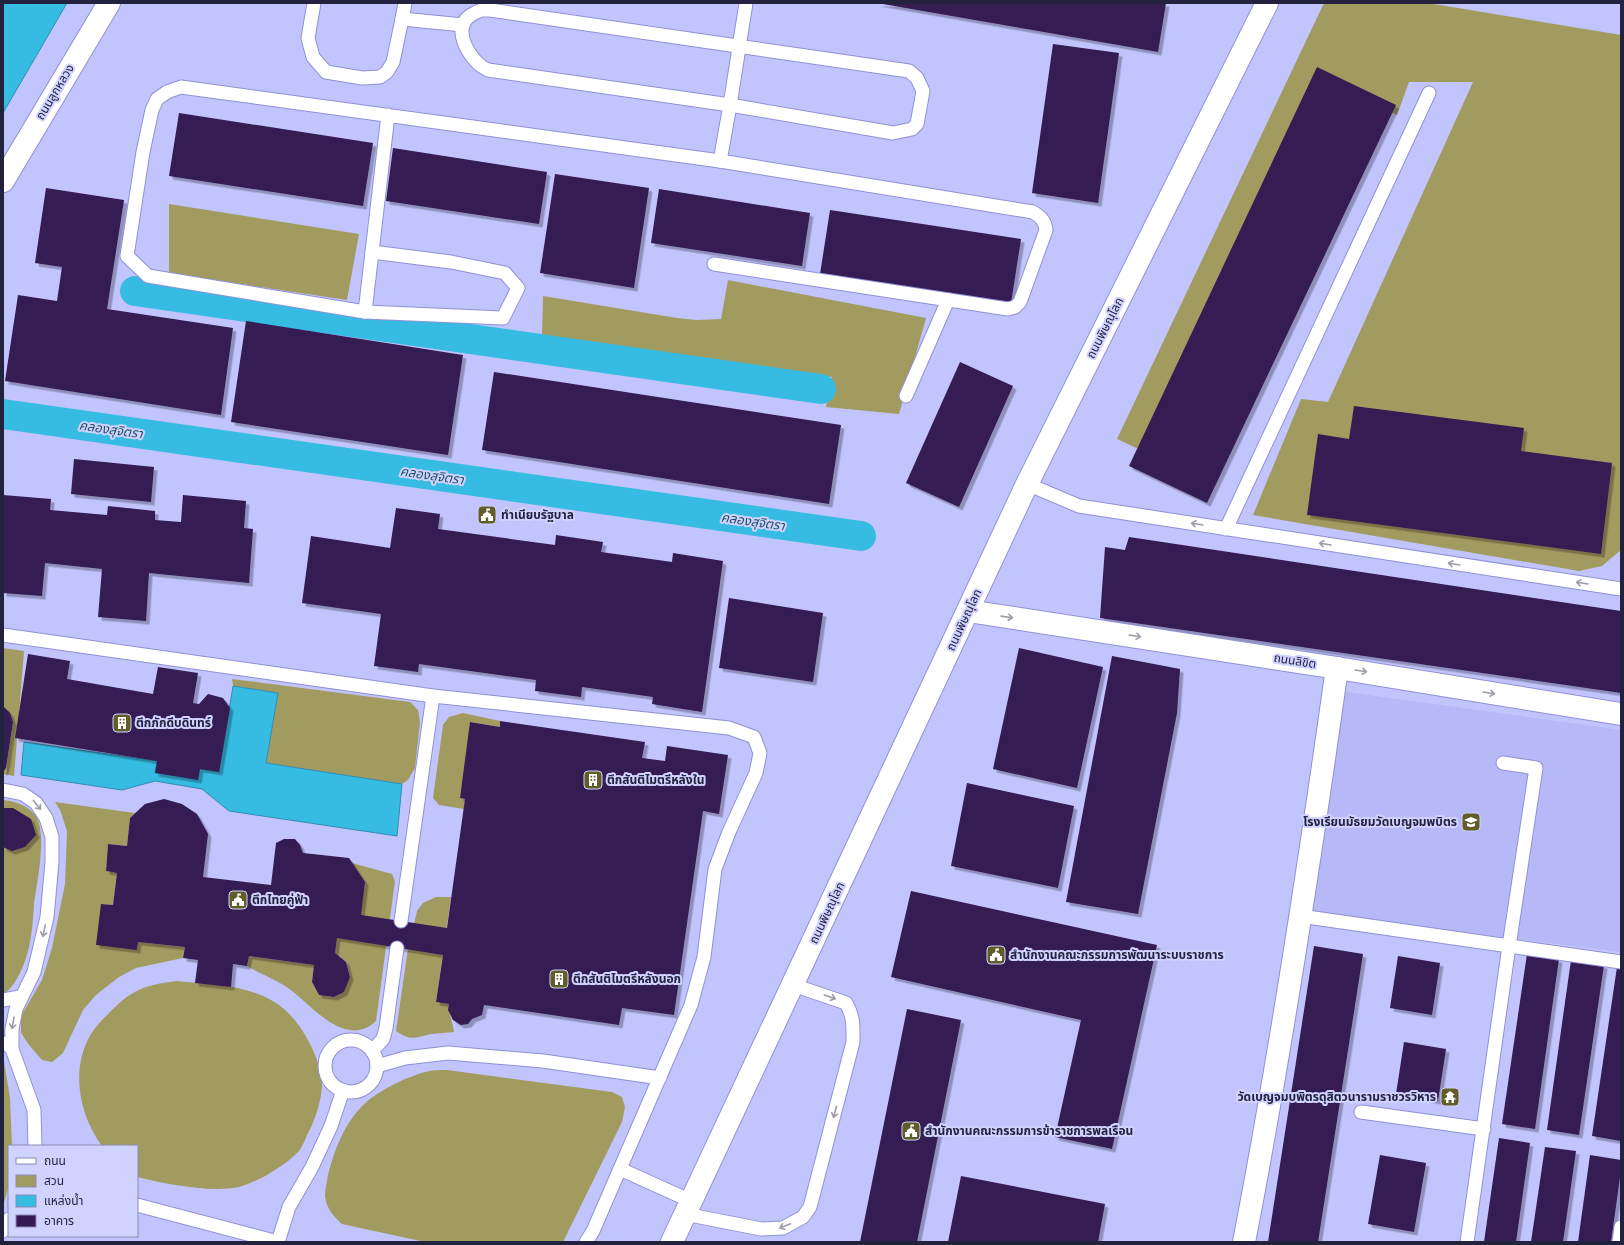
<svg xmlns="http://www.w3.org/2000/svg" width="1624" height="1245" font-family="'DM Sans','Noto Sans Thai',sans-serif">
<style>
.built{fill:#b6b8f7}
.green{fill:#a29b60}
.water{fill:#36bbe3;stroke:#308db2}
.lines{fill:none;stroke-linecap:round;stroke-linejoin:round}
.canal{stroke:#36bbe3;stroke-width:30}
.ferry{stroke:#1d5162;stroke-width:1;stroke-dasharray:5 4;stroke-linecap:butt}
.building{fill:#351a53;filter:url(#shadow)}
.lane-casing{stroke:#9091d6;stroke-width:15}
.street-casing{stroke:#9091d6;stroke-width:24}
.secondary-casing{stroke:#9091d6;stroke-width:24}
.lane{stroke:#fff;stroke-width:13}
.street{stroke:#fff;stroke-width:22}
.secondary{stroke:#fff;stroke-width:22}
.oneway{stroke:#9c9ca8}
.labels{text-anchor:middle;stroke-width:4;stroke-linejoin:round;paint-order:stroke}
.street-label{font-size:12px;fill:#22223e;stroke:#d0d3ff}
.poi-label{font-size:12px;font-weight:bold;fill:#22223e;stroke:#d0d3ff;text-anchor:start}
.water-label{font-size:13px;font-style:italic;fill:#1d5162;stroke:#d0d3ff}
</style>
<defs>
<filter id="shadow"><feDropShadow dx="3.5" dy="3.5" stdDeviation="0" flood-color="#0004"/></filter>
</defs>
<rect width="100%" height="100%" fill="#c2c4fe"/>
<polygon class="built" points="1339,691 1621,730 1621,952 1310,913"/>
<g class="green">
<polygon points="1324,3 1428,3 1621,35 1621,550 1602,566 1579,571 1253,515 1301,399 1328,402 1473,82 1409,82 1397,115 1321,81 1147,453 1117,439"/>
<polygon points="169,204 359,234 347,300 169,273"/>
<polygon points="728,280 926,318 899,414 826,407 832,377 632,353 542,335 543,296 677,318 696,320 721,319"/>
<polygon points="3,648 24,651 14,776 3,774 6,768 13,722 10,713 3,707"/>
<polygon points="232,679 410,702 418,710 420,722 415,768 408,780 402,784 266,763 278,693 233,686"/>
<polygon points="463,713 500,721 500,727 471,722 460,798 465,799 464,809 439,805 433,798 443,725 449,717"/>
<path d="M3 800C17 801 35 808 39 823 45 845 37 882 34 905 33 919 32 934 29 947 26 961 16 988 3 994Z"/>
<polygon points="55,802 135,813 130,818 127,846 108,844 106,871 117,873 113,905 101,904 137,950 138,942 185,947 183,958 136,968 119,977 96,995 83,1010 63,1053 52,1062 42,1060 29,1045 21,1033 21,1016 42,980 52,948 65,884 67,831 60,810"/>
<path d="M352 863 392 874 395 881 376 1021C345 1050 311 1004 288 988 275 979 260 974 247 966L249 956 314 965 312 982 319 995 334 997 344 992 350 976 346 962 335 953 340 916 360 918 365 882Z"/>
<path d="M436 897H451L436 1002 449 1004C448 1012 453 1023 454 1032 447 1033 439 1033 432 1034 415 1037 412 1042 396 1031L408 949 417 911 423 903Z"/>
<path d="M177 981C212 985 255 984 284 1009 303 1025 322 1061 322 1086 321 1102 315 1121 307 1135 305 1140 302 1147 299 1151 290 1161 278 1168 267 1175 258 1180 249 1184 239 1187 210 1193 166 1184 137 1177V1146H102C79 1115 70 1069 91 1034 96 1026 103 1019 109 1013 117 1005 124 998 133 993 146 985 162 983 177 981Z"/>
<polygon points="3,1055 10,1098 12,1146 9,1146 9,1185 3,1206"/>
<path d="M447 1070 612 1092 622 1097 625 1107 622 1122 563 1242H425L342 1224C334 1217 326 1208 325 1196 325 1189 327 1182 328 1175 335 1147 347 1117 370 1099 386 1087 407 1077 425 1072 432 1070 440 1070 447 1070Z"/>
</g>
<g class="water">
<polygon points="3,3 67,3 3,113"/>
<polygon points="233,686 278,693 266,763 402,784 397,836 229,811 202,789 155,781 122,790 21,775 24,742 157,761 155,773 200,769 219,772"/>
</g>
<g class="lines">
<g class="canal">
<polyline points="135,291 821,389"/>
<polyline points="3,414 861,536"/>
</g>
<polyline class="ferry" points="3,5 4,3"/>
</g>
<g class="building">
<polygon points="877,3 1166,3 1158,52"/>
<polygon points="1053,44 1119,53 1098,203 1032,193"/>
<polygon points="1317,67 1396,105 1207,503 1129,466"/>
<polygon points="179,113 373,143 363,206 169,176"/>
<polygon points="393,148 547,172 539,224 386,201"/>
<polygon points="555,174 649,188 634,288 540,273"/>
<polygon points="46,188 124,200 107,309 233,328 221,415 5,381 18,295 57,301 62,267 35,263"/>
<polygon points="659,189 810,213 802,266 651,243"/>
<polygon points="830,210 1021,239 1011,303 820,274"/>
<polygon points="246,321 463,355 448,455 231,422"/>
<polygon points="960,362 1013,386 959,507 906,483"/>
<polygon points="494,372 841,425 829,504 482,450"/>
<polygon points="1354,406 1524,428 1521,451 1612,463 1601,554 1307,515 1318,434 1349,439"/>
<polygon points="74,459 154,467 151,502 71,494"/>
<polygon points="3,495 51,499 50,510 107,515 108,506 155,511 155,520 181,522 183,495 246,501 244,528 253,529 249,583 149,573 146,621 98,617 102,569 45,563 42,596 3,593"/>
<polygon points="396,508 440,514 438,529 555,545 556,535 603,542 601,552 672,562 673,553 723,561 702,712 652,704 653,697 582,687 581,697 535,691 536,680 419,664 418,672 374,666 381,614 302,603 311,536 390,548"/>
<polygon points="1129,537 1621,611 1621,693 1100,618 1105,547 1125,550"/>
<polygon points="729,598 823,613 813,682 719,668"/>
<polygon points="1019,648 1103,667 1077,788 993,769"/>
<polygon points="28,654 70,661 67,679 153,694 158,667 198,673 193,703 199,704 208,694 223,698 230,708 219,772 200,769 198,780 155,773 157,761 15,738"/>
<polygon points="1112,656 1180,669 1177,713 1138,914 1066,902"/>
<polygon points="3,706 10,713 13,722 6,768 3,773"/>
<polygon points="500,721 645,742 642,758 665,761 667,746 728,755 719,814 703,811 674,1015 622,1008 619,1025 484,1005 482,1015 472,1019 468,1024 461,1025 453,1020 448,1010 449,1004 436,1002 443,955 337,938 335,953 346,962 350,977 344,992 334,997 319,995 312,982 314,965 249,956 247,966 233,964 231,987 195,983 198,960 183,958 185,947 138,942 137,950 96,945 101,904 113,905 117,873 106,871 108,844 127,846 130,818 145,804 164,799 182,804 197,814 208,834 203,877 271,885 276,843 284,839 295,839 300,845 303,853 349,858 365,882 361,915 447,928 465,799 460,798 470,722 500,727"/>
<polygon points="967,783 1074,806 1058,888 951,866"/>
<polygon points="3,808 13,808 31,819 36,835 25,847 12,851 3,847"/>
<polygon points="911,891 1157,945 1112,1149 1055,1137 1081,1020 891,977"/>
<polygon points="1314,946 1363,954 1318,1242 1268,1242"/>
<polygon points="1527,954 1559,959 1535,1129 1502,1124"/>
<polygon points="1398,956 1440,963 1432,1015 1390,1008"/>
<polygon points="1571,960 1604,965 1579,1135 1547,1130"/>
<polygon points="1617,967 1621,967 1621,1141 1592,1136"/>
<polygon points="907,1009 961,1020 917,1242 860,1242"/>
<polygon points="1404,1042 1446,1049 1438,1101 1396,1094"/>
<polygon points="1499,1138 1530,1143 1516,1242 1484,1242"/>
<polygon points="1545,1147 1576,1151 1563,1242 1531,1242"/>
<polygon points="1380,1155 1426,1163 1414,1232 1368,1224"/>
<polygon points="1590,1155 1621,1160 1621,1170 1611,1242 1578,1242"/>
<polygon points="961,1176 1105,1204 1098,1242 948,1242"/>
</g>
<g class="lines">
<g class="lane-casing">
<g id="lane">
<polyline points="314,3 308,38 313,57 326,72 362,78 380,77 387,72 393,62 402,19"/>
<polyline points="405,3 402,19 463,25"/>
<path d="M482 10H490L909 71 917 78 923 91 917 124 912 129 893 133 730 105 488 70C474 64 458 41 463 25 465 17 475 12 482 10Z"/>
<polyline points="388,115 365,312 148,276 127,256 143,152 152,110 157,99 167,92 181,87 720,161 730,105 746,3"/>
<path d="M714 264 1008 309 1015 307 1020 302 1046 230C1045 221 1041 217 1033 212L720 161"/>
<polyline points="365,312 503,318 518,288 505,273 451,262 372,252"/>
<polyline points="906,396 948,300"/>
<polyline points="1027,484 1079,506 1621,589"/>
<polyline points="1226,529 1429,93"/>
<polyline points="3,635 433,696 729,728 754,737 760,753 756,773 729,832 715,869 704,957 691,1005 593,1231 586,1242"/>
<polyline points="3,790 23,794 36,803 46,818 52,837 52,862 47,917 34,972 16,1009 12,1029 12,1049"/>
<polyline points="1300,916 1621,962"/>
<polyline points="401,921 433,696"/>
<polyline points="3,1000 20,997"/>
<circle cx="351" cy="1066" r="26"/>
<polyline points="6,1043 12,1049 34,1110 35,1146"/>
<polyline points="372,1051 383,1039 386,1028 397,948"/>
<polyline points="377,1066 405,1058 448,1053 543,1061 660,1078"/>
<polyline points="1361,1112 1484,1129"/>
<polyline points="620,1169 691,1201"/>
<polyline points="137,1205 278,1242 289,1207 312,1167 331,1126 343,1090"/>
<path d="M685 1214 761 1229 783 1228 803 1217 810 1207 853 1042C853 1026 854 1017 846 1003L793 985"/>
<polyline points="3,1231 9,1219"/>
<polyline points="1467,1242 1509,946 1536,768 1503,763"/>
<polyline points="1619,1242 1621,1227"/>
</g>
</g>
<g class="street-casing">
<g id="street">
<polyline points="968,611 1337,668 1621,714"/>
<path d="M1244 1242C1281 1052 1310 860 1337 668"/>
</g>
</g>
<g class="secondary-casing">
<g id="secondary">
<polyline points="3,181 109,3"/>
<polyline points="672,1242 1027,484 1267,3"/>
</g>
</g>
<use href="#lane" class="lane"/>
<use href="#street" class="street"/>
<use href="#secondary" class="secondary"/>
</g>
<defs><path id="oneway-shaft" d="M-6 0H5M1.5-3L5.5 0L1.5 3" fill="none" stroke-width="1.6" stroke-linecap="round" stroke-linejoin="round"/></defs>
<g class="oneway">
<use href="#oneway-shaft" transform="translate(1197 524) rotate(-171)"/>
<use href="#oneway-shaft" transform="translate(1325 544) rotate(-171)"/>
<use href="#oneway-shaft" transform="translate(1454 564) rotate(-171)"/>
<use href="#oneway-shaft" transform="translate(1582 583) rotate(-171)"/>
<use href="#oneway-shaft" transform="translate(1007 617) rotate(8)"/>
<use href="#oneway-shaft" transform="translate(1135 636) rotate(9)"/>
<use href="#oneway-shaft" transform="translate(1361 671) rotate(9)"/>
<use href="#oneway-shaft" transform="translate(1489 693) rotate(9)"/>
<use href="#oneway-shaft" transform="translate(37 805) rotate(51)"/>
<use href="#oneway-shaft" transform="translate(44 931) rotate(102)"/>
<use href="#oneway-shaft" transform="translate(830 997) rotate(19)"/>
<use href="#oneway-shaft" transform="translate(13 1023) rotate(100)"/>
<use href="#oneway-shaft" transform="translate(835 1112) rotate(105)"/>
<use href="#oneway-shaft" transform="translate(785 1226) rotate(159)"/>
</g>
<defs>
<g id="civic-square" transform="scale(1)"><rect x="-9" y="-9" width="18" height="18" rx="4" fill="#625c28" stroke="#d0d3ff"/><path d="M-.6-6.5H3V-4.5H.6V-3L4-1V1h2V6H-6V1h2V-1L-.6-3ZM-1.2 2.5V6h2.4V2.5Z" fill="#fff"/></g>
<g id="building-square" transform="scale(1)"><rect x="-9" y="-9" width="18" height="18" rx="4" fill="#625c28" stroke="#d0d3ff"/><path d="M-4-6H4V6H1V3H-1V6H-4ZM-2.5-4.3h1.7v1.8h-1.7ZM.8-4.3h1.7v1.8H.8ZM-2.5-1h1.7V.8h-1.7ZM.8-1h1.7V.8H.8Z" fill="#fff"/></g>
<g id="school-square" transform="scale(1)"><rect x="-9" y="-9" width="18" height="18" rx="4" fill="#625c28" stroke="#d0d3ff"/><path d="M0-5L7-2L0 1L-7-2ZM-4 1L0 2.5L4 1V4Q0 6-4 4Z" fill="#fff"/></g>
<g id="temple-square" transform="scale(1)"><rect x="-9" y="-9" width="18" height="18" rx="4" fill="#625c28" stroke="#d0d3ff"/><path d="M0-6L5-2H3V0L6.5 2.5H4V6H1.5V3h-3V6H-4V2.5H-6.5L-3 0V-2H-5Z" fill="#fff"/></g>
</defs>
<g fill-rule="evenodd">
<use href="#civic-square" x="487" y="515"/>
<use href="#building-square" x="122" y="723"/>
<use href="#building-square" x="593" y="780"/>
<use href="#school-square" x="1471" y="822"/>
<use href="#civic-square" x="238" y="900"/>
<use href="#civic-square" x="996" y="955"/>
<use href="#building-square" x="559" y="979"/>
<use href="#temple-square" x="1450" y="1097"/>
<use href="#civic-square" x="911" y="1131"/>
</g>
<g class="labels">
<g class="street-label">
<text transform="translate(55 92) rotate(-59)" y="4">ถนนลูกหลวง</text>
<text transform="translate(1105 328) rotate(-63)" y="4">ถนนพิษณุโลก</text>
<text transform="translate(964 620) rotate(-65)" y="4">ถนนพิษณุโลก</text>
<text transform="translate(1295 661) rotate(9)" y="4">ถนนลิขิต</text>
<text transform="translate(827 913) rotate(-65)" y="4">ถนนพิษณุโลก</text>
</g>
<g class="poi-label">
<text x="501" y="519">ทำเนียบรัฐบาล</text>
<text x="136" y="727">ตึกภักดีบดินทร์</text>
<text x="607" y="784">ตึกสันติไมตรีหลังใน</text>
<text x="1457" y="826" text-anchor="end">โรงเรียนมัธยมวัดเบญจมพบิตร</text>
<text x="252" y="904">ตึกไทยคู่ฟ้า</text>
<text x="1010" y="959">สำนักงานคณะกรรมการพัฒนาระบบราชการ</text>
<text x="573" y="983">ตึกสันติไมตรีหลังนอก</text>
<text x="1436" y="1101" text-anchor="end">วัดเบญจมบพิตรดุสิตวนารามราชวรวิหาร</text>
<text x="925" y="1135">สำนักงานคณะกรรมการข้าราชการพลเรือน</text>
</g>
<g class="water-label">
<text transform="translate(111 429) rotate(8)" y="5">คลองสุจิตรา</text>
<text transform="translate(432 475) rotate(8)" y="5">คลองสุจิตรา</text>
<text transform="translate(753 521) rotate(8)" y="5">คลองสุจิตรา</text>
</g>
</g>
<rect width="1624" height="1245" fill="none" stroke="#22223e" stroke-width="8"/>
<rect x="8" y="1145" width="130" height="92" fill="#d0d3ff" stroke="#8a8cb2"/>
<rect x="16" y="1158" width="20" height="6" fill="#ffffff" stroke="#8a8cb2"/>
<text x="44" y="1165" font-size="12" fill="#22223e">ถนน</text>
<rect x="16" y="1175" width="20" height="12" fill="#a29b60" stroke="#8a8cb2"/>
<text x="44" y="1185" font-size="12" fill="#22223e">สวน</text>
<rect x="16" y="1195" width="20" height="12" fill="#36bbe3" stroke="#8a8cb2"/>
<text x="44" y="1205" font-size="12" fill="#22223e">แหล่งน้ำ</text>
<rect x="16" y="1215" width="20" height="12" fill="#351a53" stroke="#8a8cb2"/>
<text x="44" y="1225" font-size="12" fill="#22223e">อาคาร</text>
</svg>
